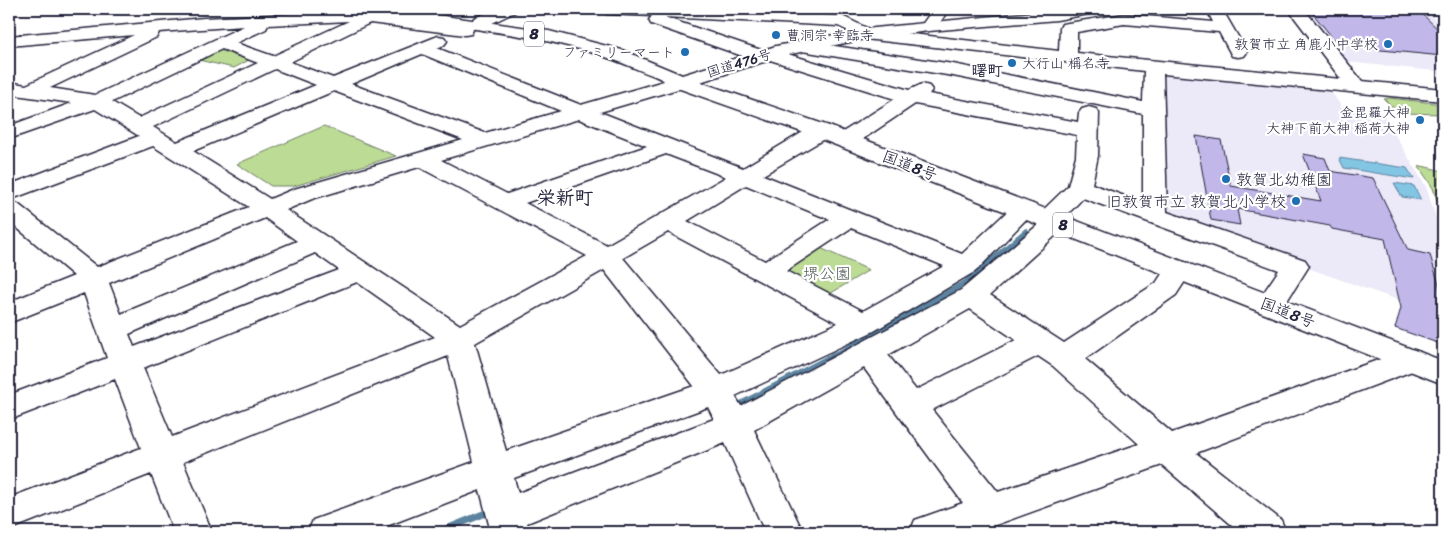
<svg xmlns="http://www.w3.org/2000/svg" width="1452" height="541" font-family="Sriracha,'Klee One',sans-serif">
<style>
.built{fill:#ece9f8}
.green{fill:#bcdb94;stroke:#6f7e68}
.water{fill:#83c6e4;stroke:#5c84a0}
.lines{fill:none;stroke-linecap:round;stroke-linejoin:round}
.stream-far1{stroke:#5c84a0;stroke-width:5.5}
.stream{stroke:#5c84a0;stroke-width:7}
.building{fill:#c1b7e9;stroke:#22223b}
.minor-casing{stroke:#22223b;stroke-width:3}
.highway-casing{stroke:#22223b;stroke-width:3}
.minor{fill:#fff;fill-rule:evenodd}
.highway{fill:#fff;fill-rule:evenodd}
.poi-dot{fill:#1f6fb2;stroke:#fff;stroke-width:2}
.labels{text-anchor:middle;stroke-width:4.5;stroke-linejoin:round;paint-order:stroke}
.far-poi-label{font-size:14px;fill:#22223b;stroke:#fff;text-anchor:end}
.far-street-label{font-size:14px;fill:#22223b;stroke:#fff}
.shield{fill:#fff;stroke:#646476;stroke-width:1}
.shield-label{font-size:15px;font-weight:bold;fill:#22223b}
.far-quarter-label{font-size:16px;font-weight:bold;fill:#22223b;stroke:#fff}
.street-label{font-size:16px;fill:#22223b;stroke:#fff}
.poi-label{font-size:16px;fill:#22223b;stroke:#fff;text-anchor:start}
.park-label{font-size:16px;fill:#505a56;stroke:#fff}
.quarter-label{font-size:19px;font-weight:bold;fill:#22223b;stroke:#fff}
</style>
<rect width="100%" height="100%" fill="#fff"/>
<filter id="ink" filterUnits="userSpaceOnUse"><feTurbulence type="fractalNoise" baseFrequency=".02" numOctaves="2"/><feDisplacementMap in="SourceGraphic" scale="10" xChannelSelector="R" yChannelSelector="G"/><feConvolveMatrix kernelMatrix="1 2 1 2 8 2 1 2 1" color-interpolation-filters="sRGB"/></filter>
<g filter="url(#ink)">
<g class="built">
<polygon points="1303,9 1443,9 1443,17 1432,17 1443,27 1443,79 1436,71 1346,62"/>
<polygon points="1159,72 1331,91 1342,108 1382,113 1426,187 1443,240 1443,316 1161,216"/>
</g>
<g class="green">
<polygon points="216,49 249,60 234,68 194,59"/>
<polygon points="1389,98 1443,104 1443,114 1403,113 1397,111 1384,99"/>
<polygon points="324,126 396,156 294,186 271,186 237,164"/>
<polygon points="1422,166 1443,171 1443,220 1433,188 1419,167"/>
<polygon points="816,246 869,270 828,295 782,270"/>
</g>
<g class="water">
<polygon points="1339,158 1407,168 1414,179 1344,168"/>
<polygon points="1394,183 1414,186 1421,200 1402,197"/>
</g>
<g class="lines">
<polyline class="stream-far1" points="832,357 965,283 1026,231"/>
<g class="stream">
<polyline points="734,408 835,355"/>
<polyline points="439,532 493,510"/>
</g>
</g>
<g class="building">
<polygon points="1309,9 1418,10 1443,34 1443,56 1350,47 1348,44 1337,43"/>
<polygon points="1196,136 1221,140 1231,186 1321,201 1303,154 1325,158 1330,171 1373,178 1408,250 1430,255 1443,298 1443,345 1395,328 1401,308 1385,239 1332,229 1330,226 1237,209 1240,225 1211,220"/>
</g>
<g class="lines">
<g class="minor-casing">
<g id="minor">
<polygon points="496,9 517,9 515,12 486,26 474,26 472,22 474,18"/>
<path d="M599 9H698L842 16 869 29 1059 51 1060 28 1062 24 1124 14 1213 22 1208 12 1210 9H1222L1247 52 1244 56 1238 57 1232 56 1219 32 1124 24 1077 32V53L1341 79 1288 9H1304L1362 81 1443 89V101L1163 74 1167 212 1305 260 1309 266 1280 312 1270 314 1260 312 1255 305 1279 270 1083 198 1065 217 1069 222 1065 227 990 295 1064 343 1156 283 1169 263 1179 261 1189 263 1193 269 1176 295 1085 359 1172 433 1409 349 1420 352 1425 360 1420 368 1196 453 1281 520 1286 532H1240L1162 465 976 532H910L915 520 963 503 864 368 754 430 803 532H765L725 443 527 523 529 532H491L480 490 371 532H308L313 520 474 462 448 356 183 462 212 532H174L151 474 9 530V498L141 448 115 379 9 420V395L107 358 84 293 9 323V302L74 276 9 221V202L18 204 97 267 249 207 153 146 9 200V185L139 136 95 109 9 139V126L72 103 9 94V82L26 85 134 35 9 46V36L204 18 358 11 465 25 471 26 473 30 471 34 465 35 370 23 290 62 333 78 438 36 444 37 447 41 444 45 437 48 581 105 681 76 688 78 691 82 688 86 600 112 743 168 813 126 821 125 829 126 832 131 829 136 763 175 962 254 1015 204 1024 202 1033 204 1036 209 976 271 874 331 735 396 741 406 961 290 1039 224 1035 219 1039 214 1068 186 1076 156 1077 135 915 104 854 145 846 147 838 145 835 140 838 135 895 99 767 59 760 61 754 60 651 24 649 20 652 16 607 14 601 12ZM664 17 838 26 865 39 1144 71 1143 102 953 64 802 41 796 42 793 46 796 50 802 51 953 76 1143 114V203L1092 184 1098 156 1099 113 1096 109 1089 107 1082 109 1079 113 1078 122 929 94 932 90 929 86 922 84 909 90 774 50 768 49 761 50ZM349 21 273 56 236 43 266 29 268 25ZM244 26 95 95 50 88 157 37 159 32ZM222 49 258 63 139 118 112 102ZM422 54 561 111 485 133 351 84ZM275 69 316 85 177 142 153 127ZM334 91 463 140 294 189 270 199 193 151ZM579 119 647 146 507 194 441 160ZM666 154 726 177 607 245 525 203ZM419 167 587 256 460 325 286 210 312 199ZM746 185 821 216 830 219 765 261 687 221ZM265 218 297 241 121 314 109 283ZM851 228 944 266 863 311 786 271ZM668 232 838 323 721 375 623 258ZM315 253 339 270 134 347 129 334ZM604 270 694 386 506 451 475 343ZM357 282 435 337 172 437 143 368ZM970 309 1016 340 916 390 888 355ZM1038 356 1053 366 1139 444 998 492 932 410ZM708 407 714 419 518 493 514 478Z"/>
<polygon points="933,9 949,9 935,30 923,30 921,26"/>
</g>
</g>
<g class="highway-casing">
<path id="highway" d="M355 9H395L549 31 622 50 682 75 776 46 865 29 1065 9H1101L1099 12 1057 20 929 31 865 39 786 55 700 82 829 126 1443 361V384L813 136 669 85C662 77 648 74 639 70 552 32 455 28 363 14L357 12Z"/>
</g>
<use href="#minor" class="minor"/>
<use href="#highway" class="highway"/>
</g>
</g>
<g class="poi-dot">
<circle cx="776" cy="35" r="5"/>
<circle cx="1388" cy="44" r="5"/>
<circle cx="685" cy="52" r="5"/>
<circle cx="1012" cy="63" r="5"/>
<circle cx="1420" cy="120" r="5"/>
<circle cx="1226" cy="179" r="5"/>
<circle cx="1296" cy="201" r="5"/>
</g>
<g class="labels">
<g class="far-poi-label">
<text x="786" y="40" text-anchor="start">曹洞宗 幸臨寺</text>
<text x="1378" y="49">敦賀市立 角鹿小中学校</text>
<text x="675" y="57">ファミリーマート</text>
<text x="1022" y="68" text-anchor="start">大行山 稱名寺</text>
<text x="1410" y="117">金毘羅大神<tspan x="1410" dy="16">大神下前大神 稲荷大神</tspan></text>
</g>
<g class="far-street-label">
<text transform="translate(739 63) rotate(-17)" y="5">国道476号</text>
</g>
<g class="shield">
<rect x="524" y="21.5" width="20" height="25" rx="4"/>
<rect x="1053" y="212.5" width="20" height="25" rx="4"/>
</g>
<g class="shield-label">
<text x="534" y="39">8</text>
<text x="1063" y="230">8</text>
</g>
<g class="far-quarter-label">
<text x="987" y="76">曙町</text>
</g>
<g class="street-label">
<text transform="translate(910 165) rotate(21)" y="6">国道8号</text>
<text transform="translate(1288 312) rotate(21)" y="6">国道8号</text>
</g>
<g class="poi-label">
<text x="1236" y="185">敦賀北幼稚園</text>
<text x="1286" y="207" text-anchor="end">旧敦賀市立 敦賀北小学校</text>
</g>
<g class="park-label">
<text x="827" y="279">堺公園</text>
</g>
<g class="quarter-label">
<text x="565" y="204">栄新町</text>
</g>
</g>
<rect width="1452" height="541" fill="none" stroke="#fff" stroke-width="30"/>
<rect x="15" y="15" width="1422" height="511" fill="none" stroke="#22223b" stroke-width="2" filter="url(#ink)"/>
</svg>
